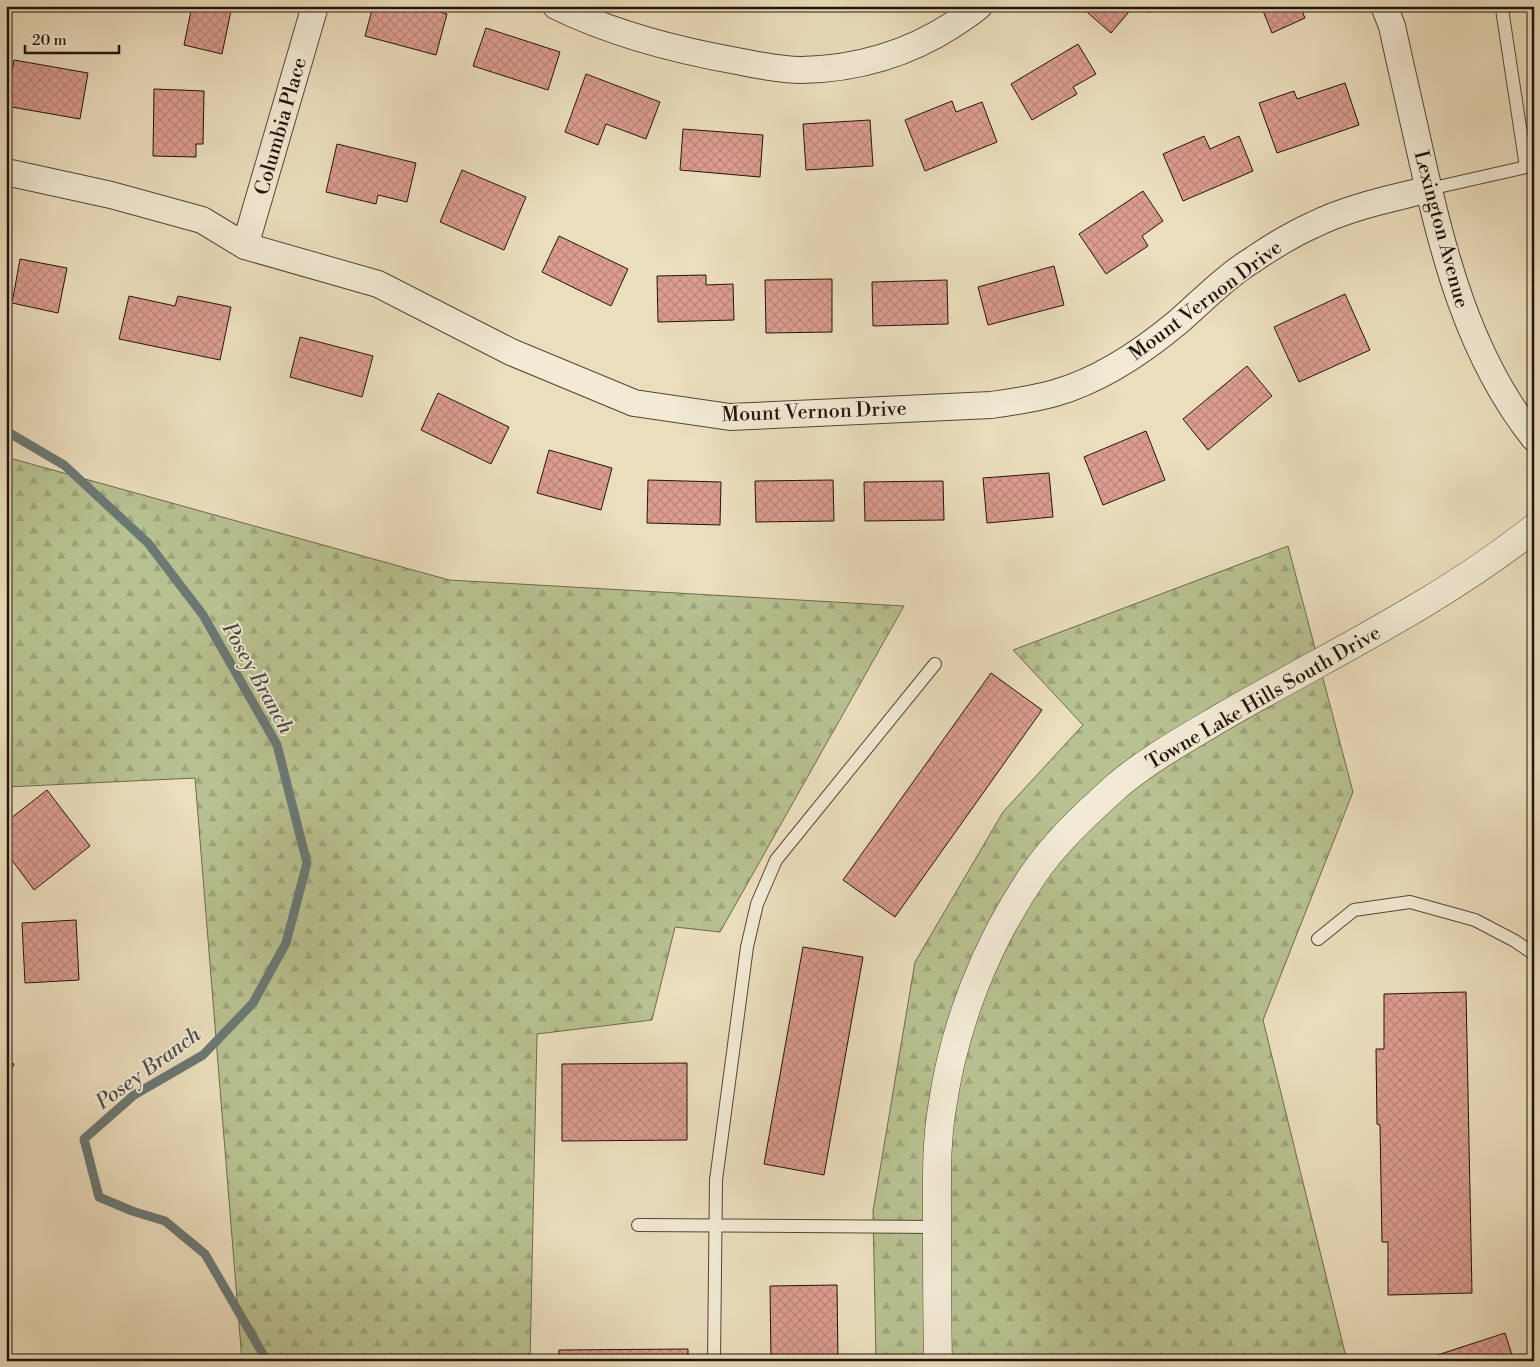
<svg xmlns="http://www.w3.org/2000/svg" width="1540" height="1367" font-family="'Libre Bodoni',serif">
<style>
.forest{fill:url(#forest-firs);stroke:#6d6a4e}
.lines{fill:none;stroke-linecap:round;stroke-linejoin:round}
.stream{stroke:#6b7874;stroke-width:9}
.building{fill:url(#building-cross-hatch);stroke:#22140c}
.service-casing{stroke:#544638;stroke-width:14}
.minor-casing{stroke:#544638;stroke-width:28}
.tertiary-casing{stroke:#544638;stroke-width:29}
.service{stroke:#f2ead4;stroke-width:12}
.minor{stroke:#f2ead4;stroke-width:26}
.tertiary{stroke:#f2ead4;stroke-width:28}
.labels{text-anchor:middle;stroke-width:4;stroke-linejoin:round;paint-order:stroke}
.street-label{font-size:20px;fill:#22140c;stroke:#f2ead4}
.water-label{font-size:21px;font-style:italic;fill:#4c4e49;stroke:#f2ead4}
</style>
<defs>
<pattern id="forest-firs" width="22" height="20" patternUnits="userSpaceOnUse" patternTransform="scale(1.25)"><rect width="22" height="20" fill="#b8c190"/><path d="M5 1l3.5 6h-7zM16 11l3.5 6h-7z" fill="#9ea57b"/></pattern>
<pattern id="building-cross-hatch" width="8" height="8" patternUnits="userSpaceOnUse" patternTransform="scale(1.25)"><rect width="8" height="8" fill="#dc9d90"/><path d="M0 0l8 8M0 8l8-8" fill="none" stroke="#bc867b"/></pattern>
</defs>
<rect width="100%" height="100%" fill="#ebdebd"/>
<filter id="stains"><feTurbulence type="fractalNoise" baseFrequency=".004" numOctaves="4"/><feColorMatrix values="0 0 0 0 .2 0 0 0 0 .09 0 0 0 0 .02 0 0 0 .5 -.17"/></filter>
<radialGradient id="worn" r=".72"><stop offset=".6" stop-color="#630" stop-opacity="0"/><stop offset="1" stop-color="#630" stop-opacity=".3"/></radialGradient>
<g class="forest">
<polygon points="6,457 449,580 904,606 720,932 675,927 652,1020 537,1034 530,1361 242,1361 195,778 6,787"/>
<polygon points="1288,546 1353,792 1263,1020 1347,1361 876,1361 873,1211 915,962 1003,812 1083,725 1013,650"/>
</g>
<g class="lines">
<polyline class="stream" points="6,431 64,465 148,543 203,615 277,745 307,863 286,943 253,1003 203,1055 134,1095 84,1139 99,1197 132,1211 165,1221 205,1254 267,1361"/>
</g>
<g class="building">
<polygon points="192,6 232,6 222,54 184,45"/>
<polygon points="373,6 418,6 447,14 436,55 365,36"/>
<polygon points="1080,6 1134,6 1111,33"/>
<polygon points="1142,6 1155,6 1149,13"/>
<polygon points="1261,6 1300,6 1305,18 1272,33"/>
<polygon points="486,28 560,52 548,90 473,66"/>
<polygon points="1078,44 1096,74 1073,87 1077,94 1032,120 1011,84"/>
<polygon points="14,60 88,73 80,119 6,106"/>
<polygon points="586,74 660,102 646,139 606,124 598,145 565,132"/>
<polygon points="1345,83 1359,125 1277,153 1259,103 1294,91 1297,99"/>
<polygon points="154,89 204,91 203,144 196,144 196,157 153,156"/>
<polygon points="952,101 956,112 982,102 997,142 925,171 905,120"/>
<polygon points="870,120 873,166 806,170 803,124"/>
<polygon points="683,129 763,135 760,177 680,170"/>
<polygon points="1204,136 1210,149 1239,136 1253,171 1183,201 1163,154"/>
<polygon points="337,144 416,163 407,202 378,195 376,204 326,192"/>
<polygon points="462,170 526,197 504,250 440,222"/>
<polygon points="1143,191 1163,221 1142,236 1148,246 1106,274 1079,234"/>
<polygon points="559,236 628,269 611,306 542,272"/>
<polygon points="20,259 67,268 58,313 12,303"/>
<polygon points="1054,266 1064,305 988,325 978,287"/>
<polygon points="706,275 706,285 733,284 734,320 658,322 657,276"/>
<polygon points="832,279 832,332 766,333 765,280"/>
<polygon points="947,280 948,324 873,326 872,282"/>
<polygon points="1345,294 1370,350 1299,382 1274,327"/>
<polygon points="129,296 175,306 178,296 231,307 220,360 119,339"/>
<polygon points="300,337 373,356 362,397 290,377"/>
<polygon points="1247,366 1272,396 1208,450 1183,419"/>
<polygon points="438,393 509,427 491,464 421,430"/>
<polygon points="1146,431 1165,480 1103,505 1084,457"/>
<polygon points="549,450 612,468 601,510 537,493"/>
<polygon points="1049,473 1053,517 987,523 983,478"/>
<polygon points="648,480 721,482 720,525 647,523"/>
<polygon points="833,480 834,521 756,522 755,481"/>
<polygon points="943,481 944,520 865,521 864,482"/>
<polygon points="991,673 1042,710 895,917 843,880"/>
<polygon points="47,790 90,846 34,890 6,852 6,822"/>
<polygon points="76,920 79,980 25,983 22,923"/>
<polygon points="803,947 863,957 824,1175 764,1164"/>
<polygon points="1466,992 1472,1293 1388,1295 1388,1242 1382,1242 1380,1125 1377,1124 1376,1049 1384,1049 1384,994"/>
<polygon points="6,1061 14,1064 6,1082"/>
<polygon points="687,1063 687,1140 562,1141 562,1064"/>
<polygon points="837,1285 838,1361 771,1361 770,1286"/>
<polygon points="1505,1333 1514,1361 1419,1361"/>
<polygon points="688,1349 688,1361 559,1361 559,1350"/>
</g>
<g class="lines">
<g class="service-casing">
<g id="service">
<polyline points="1509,6 1502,9 1526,167"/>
<polyline points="1429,189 1526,167 1533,164"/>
<polyline points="1318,939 1354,910 1410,902 1475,920 1515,941 1534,954"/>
<polyline points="638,1225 937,1227"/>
<polyline points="714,1361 716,1180 747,947 757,904 776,860 935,664"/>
</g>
</g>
<g class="minor-casing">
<g id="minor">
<path d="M556 6C613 34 675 50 737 61 757 65 780 70 801 70 856 69 908 54 954 24 963 18 971 13 979 6"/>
<path d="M1384 6 1392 26C1401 68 1411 110 1420 151 1443 253 1468 355 1534 438"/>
<path d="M6 172 111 195 202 220 245 246 378 284 511 352 634 403 730 417 991 405C1013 402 1034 399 1055 393 1101 380 1142 352 1178 322 1203 300 1226 276 1254 259 1273 246 1293 234 1313 225 1349 207 1390 199 1429 189"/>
<polyline points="245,246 315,6"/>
</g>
</g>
<g class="tertiary-casing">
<path id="tertiary" d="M938 1361C937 1312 937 1263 937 1215 937 1179 936 1143 942 1108 954 1025 986 944 1033 875 1056 841 1088 812 1118 785 1148 760 1183 740 1217 720 1323 658 1437 605 1534 528"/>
</g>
<use href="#service" class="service"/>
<use href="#minor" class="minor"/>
<use href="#tertiary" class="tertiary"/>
</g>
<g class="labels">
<g class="street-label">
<text transform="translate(280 126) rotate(-74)" y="7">Columbia Place</text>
<text transform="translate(1442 229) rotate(75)" y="7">Lexington Avenue</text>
<text transform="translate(1205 300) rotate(-37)" y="7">Mount Vernon Drive</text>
<text transform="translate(814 411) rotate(-2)" y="7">Mount Vernon Drive</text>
<text transform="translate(1263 697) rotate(-30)" y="7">Towne Lake Hills South Drive</text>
</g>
<g class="water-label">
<text transform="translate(258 678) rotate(61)" y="7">Posey Branch</text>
<text transform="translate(148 1068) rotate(-36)" y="7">Posey Branch</text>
</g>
</g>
<rect width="1540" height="1367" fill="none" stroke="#ebdebd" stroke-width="25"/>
<rect x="8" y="8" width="1525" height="1352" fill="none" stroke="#22140c" stroke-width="2.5"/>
<rect x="12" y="12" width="1515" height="1342" fill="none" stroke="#22140c"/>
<path d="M25 45v8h94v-8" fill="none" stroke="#22140c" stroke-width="2.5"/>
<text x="32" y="45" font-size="15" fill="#22140c" stroke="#f2ead4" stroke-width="4" paint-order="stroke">20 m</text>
<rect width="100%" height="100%" filter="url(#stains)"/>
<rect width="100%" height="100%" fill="url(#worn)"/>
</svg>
